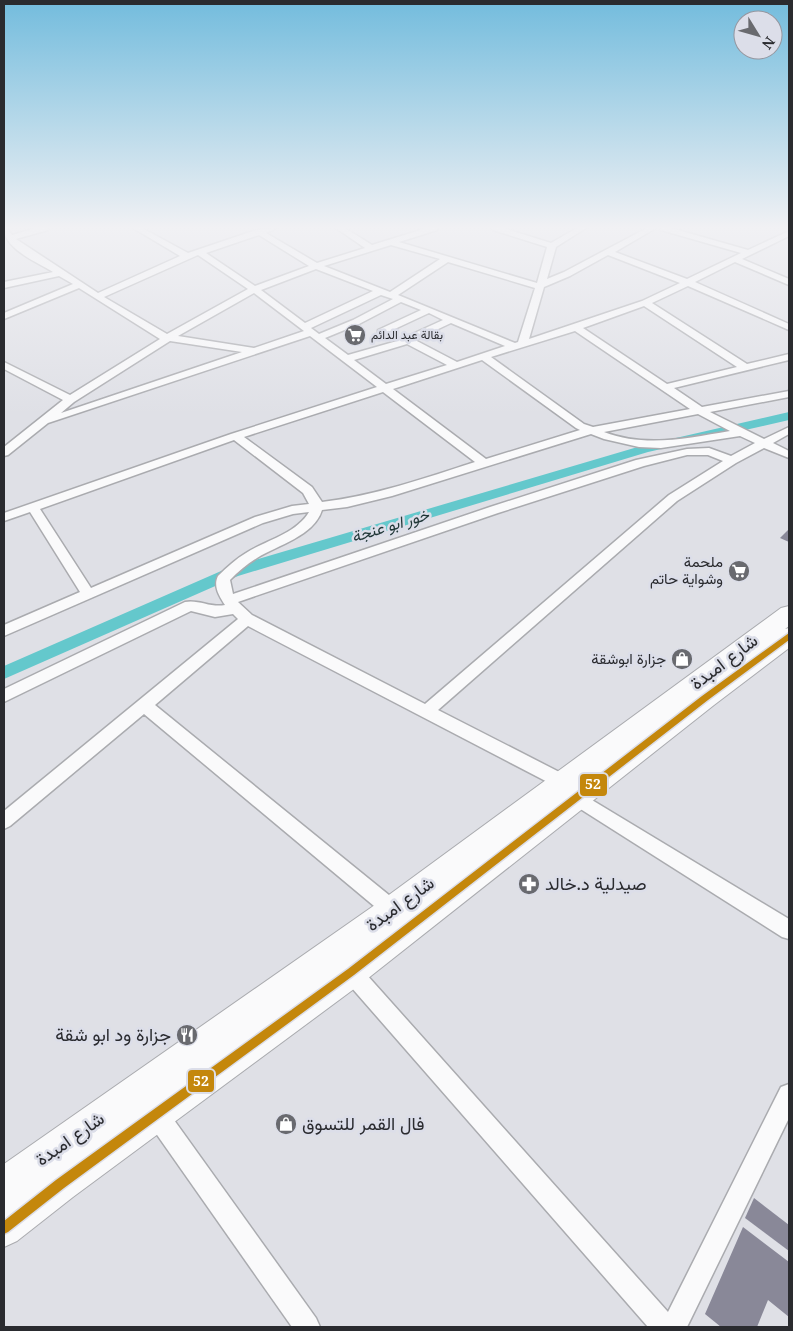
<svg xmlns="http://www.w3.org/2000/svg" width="793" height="1331" font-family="'Noto Serif',Vazirmatn,serif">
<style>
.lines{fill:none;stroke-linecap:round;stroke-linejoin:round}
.canal{fill:#64c8cc;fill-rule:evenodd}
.building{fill:#898898}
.minor-casing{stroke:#aaabaf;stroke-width:3}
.primary-casing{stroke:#aaabaf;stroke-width:2}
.minor{fill:#fafafb;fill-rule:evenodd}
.primary{fill:#fafafb;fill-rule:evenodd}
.bus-1-casing{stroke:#dcdee9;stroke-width:3}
.bus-1{fill:#c4870c;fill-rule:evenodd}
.labels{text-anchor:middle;stroke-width:5;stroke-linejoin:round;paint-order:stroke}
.far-poi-label{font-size:12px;fill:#2a2b2f;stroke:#dcdee9;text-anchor:start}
.poi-label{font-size:15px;fill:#2a2b2f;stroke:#dcdee9;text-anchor:end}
.water-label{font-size:16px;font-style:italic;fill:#1f3636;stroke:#dcdee9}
.near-street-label{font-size:18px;fill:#2a2b2f;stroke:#dcdee9}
.near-poi-label{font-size:18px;fill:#2a2b2f;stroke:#dcdee9;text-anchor:start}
.line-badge{stroke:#dcdee9;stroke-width:2}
.badge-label{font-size:14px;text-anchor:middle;font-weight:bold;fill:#fff}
</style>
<rect width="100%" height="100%" fill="#dfe0e6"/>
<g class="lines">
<polygon class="canal" points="789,412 789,420 648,452 238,576 4,679 4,666 228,568 641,446"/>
</g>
<g class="building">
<polygon points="789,529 789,542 780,538"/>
<polygon points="754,1198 789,1225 789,1251 745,1218"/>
<polygon points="743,1227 789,1262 789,1317 768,1300 757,1327 721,1327 705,1314"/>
</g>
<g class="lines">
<g class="minor-casing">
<g id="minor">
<path d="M4 228H7L12 235 37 228H49L48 230 16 239 98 293 180 256 133 228H142L188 253 256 230 277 228 266 233 317 263 365 248 336 228H345L372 245 427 228H438L437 230 399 242 537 283 547 247 493 230 492 228H503L551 243 577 228H586L556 247 547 279 564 272 647 228H656L615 252 687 279 741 253 661 230 660 228H671L748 250 789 231V236L742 259 789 279V285L735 262 695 282 789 324V330L688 286 652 303 747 364 789 354V360L674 388 702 407 789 391V397L710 412 764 439 789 427V434L773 443 789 451V458L764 448 736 463 677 501 438 710 571 778 573 783 571 788 565 790 559 788 248 626 155 705 400 904 402 910 400 916 393 919 386 916 144 714 10 826 4 829V811L238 619 233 614 215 617 191 611 4 702V689L185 602C198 599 211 608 225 605 219 596 213 586 218 576 227 567 236 559 246 553 266 540 296 534 309 512L293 514 263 523 4 636V625L80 592 30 512 4 521V513L231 434 377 387 310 336 48 423 8 455 4 456V447L63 400 4 369V362L70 395 160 339 79 288 4 319V313L73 284 59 276 4 288V282L53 272C37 262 4 249 4 228ZM259 235 309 266 255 286 206 253ZM391 245 440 259 390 292 324 266ZM198 255 248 289 167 334 104 297ZM608 255 680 283 642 301 529 339 544 287 570 276ZM448 262 535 288 518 342 515 343 398 295ZM316 269 373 291 305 323 261 290ZM254 293 304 331 254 348 178 336ZM381 295 393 299 353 320 319 334 311 328ZM401 302 421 310 378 330V334H384L429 313 443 320 397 341 348 355 325 338 359 324ZM644 306 737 367 667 384 583 328ZM451 323 505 346 457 362 415 340ZM575 331 690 409 593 427 584 424 491 357ZM170 341 242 352 61 413 74 402ZM407 344 447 365 386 384 354 360ZM482 360 576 428 580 430 486 459 393 389ZM383 392 475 462C425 478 374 496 322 502L312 487 244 437ZM698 414 730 431C687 438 646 448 604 432ZM591 434 604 439 639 447 661 448 740 436 755 443 731 456 709 448 687 449 636 460 490 507 233 594 230 580C238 572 247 564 257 558 278 545 314 536 322 510L347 507 392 496ZM234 440 303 493 309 504 292 506 255 517 91 588 40 509ZM687 455H708L723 461 669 495 425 704 252 615 238 602 498 513 644 466Z"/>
<polygon points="577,791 789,919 789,939 782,937 571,803 568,798 571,793"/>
<polygon points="351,962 358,965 668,1312 781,1087 789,1084 789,1118 687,1327 648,1327 344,979 341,972 344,965"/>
<polygon points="156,1103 164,1106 316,1318 320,1327 292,1327 148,1122 145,1114 148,1106"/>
</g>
</g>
<g class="primary-casing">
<polygon id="primary" points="789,606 789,626 785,629 789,628 789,648 714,705 362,983 73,1197 17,1241 4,1247 4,1164 382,900 781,608"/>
</g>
<use href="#minor" class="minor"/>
<use href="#primary" class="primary"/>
<g class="bus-1-casing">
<polygon id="bus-1" points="789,633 789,640 708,700 354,975 64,1188 8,1232 4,1234 4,1221 56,1180 348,969 702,696"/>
</g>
<use href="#bus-1" class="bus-1"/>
</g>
<linearGradient id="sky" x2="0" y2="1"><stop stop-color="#73bcdd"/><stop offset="0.55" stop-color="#f1f1f4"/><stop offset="1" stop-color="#f1f1f4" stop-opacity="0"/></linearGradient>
<rect width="793" height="414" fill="url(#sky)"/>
<defs>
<g id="supermarket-disc" transform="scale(1.125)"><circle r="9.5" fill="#696a6f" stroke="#dcdee9"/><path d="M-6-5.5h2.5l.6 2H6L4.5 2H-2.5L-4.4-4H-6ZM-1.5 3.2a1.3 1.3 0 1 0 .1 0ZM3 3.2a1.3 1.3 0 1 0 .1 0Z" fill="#fff"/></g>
<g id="shop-disc" transform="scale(1.125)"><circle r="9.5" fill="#696a6f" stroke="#dcdee9"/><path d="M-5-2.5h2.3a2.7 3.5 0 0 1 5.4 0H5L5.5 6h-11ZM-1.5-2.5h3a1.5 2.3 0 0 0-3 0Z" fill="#fff"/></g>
<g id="pharmacy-disc" transform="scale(1.125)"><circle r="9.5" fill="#696a6f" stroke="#dcdee9"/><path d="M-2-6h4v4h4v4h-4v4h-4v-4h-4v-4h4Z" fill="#fff"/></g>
<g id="restaurant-disc" transform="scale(1.125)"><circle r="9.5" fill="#696a6f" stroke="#dcdee9"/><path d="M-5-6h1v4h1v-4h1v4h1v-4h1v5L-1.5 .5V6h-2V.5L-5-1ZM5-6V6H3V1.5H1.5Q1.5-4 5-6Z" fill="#fff"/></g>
</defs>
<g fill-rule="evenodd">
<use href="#supermarket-disc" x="355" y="335"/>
<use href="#supermarket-disc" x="739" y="571"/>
<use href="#shop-disc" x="682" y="659"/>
<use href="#pharmacy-disc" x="529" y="884"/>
<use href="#restaurant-disc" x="187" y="1035"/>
<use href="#shop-disc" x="286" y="1124"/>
</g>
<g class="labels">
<g class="far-poi-label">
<text x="371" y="339">بقالة عبد الدائم</text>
</g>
<g class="poi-label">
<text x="723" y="567">ملحمة<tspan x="723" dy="17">وشواية حاتم</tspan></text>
<text x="666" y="664">جزارة ابوشقة</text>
</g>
<g class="water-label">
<text transform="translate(390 525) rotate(-17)" y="6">خور ابو عنجة</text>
</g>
<g class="near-street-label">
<text transform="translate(724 662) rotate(-37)" y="6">شارع امبدة</text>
<text transform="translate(400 904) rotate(-36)" y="6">شارع امبدة</text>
<text transform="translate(70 1139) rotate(-35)" y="6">شارع امبدة</text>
</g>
<g class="near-poi-label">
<text x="545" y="890">صيدلية د.خالد</text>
<text x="171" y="1041" text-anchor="end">جزارة ود ابو شقة</text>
<text x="302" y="1130">فال القمر للتسوق</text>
</g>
</g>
<g class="line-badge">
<rect x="579" y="773" width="29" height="24" rx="5" fill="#c4870c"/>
<rect x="187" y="1069" width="28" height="24" rx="5" fill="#c4870c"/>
</g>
<g class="badge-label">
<text x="593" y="789">52</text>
<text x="201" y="1086">52</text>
</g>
<rect width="793" height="1331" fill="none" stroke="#2a2b2f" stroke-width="10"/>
<g transform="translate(758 35) rotate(127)"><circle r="24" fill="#dcdee9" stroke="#95969f"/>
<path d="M0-4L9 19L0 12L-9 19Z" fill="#696a6f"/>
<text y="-8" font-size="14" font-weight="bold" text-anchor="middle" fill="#2a2b2f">N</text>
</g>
</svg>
